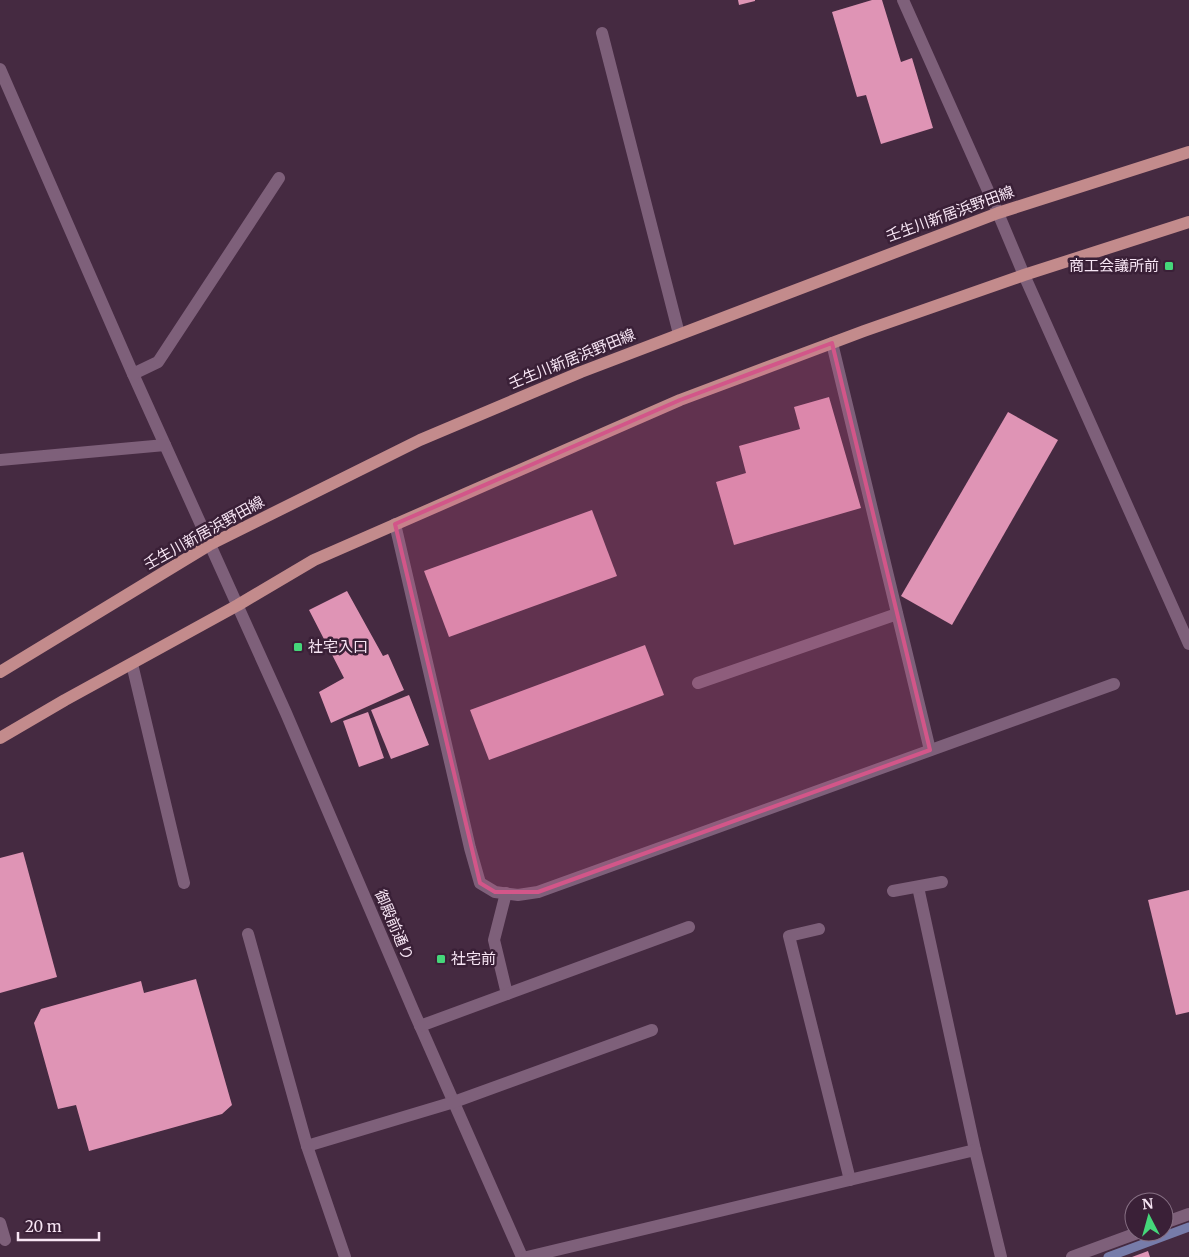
<svg xmlns="http://www.w3.org/2000/svg" width="1189" height="1257" font-family="Merriweather,'Noto Sans JP',serif">
<style>
.lines{fill:none;stroke-linecap:round;stroke-linejoin:round}
.stream{stroke:#777caa;stroke-width:9}
.building{fill:#df94b5}
.minor{stroke:#7e607a;stroke-width:12}
.major{stroke:#c38b8c;stroke-width:12}
.marked{fill:#d25689;fill-opacity:0.2;stroke:#d25689;stroke-width:4;stroke-linejoin:round}
.poi-dot{fill:#45d77a;stroke:#3a2037;stroke-width:2}
.labels{text-anchor:middle;stroke-width:5;stroke-linejoin:round;paint-order:stroke}
.street-label{font-size:15px;fill:#f7e5f4;stroke:#3a2037}
.poi-label{font-size:15px;fill:#f7e5f4;stroke:#3a2037;text-anchor:start}
</style>
<rect width="100%" height="100%" fill="#452a41"/>
<g class="lines">
<polyline class="stream" points="1108,1257 1189,1227"/>
</g>
<g class="building">
<polygon points="738,0 755,0 755,1 739,5"/>
<polygon points="872,0 882,0 901,62 912,58 933,128 881,144 866,95 857,97 832,12"/>
<polygon points="829,397 861,508 734,545 716,482 746,473 739,446 800,429 794,407"/>
<polygon points="1008,412 1058,440 952,625 901,596"/>
<polygon points="592,510 617,576 449,637 424,571"/>
<polygon points="347,591 383,656 388,654 404,690 331,723 319,692 344,678 309,610"/>
<polygon points="645,645 664,695 489,760 470,710"/>
<polygon points="409,695 429,745 391,759 371,710"/>
<polygon points="368,712 384,758 359,767 343,721"/>
<polygon points="23,852 57,977 0,993 0,858"/>
<polygon points="1189,890 1189,1012 1176,1015 1148,900"/>
<polygon points="196,979 232,1105 222,1114 89,1151 76,1105 58,1109 34,1023 41,1009 141,981 144,993"/>
<polygon points="1148,1251 1150,1257 1132,1257"/>
</g>
<g class="lines">
<g class="minor">
<polyline points="903,0 998,213 1024,275 1189,644"/>
<polyline points="602,33 679,334"/>
<polyline points="0,69 133,374 286,713 414,1012 522,1257"/>
<polyline points="832,343 930,750"/>
<polyline points="133,374 158,362 279,178"/>
<polyline points="0,460 165,445"/>
<polyline points="395,524 470,848 480,883 495,892 518,895 538,892 1114,684"/>
<polyline points="132,664 184,883"/>
<polyline points="698,683 897,614"/>
<polyline points="918,887 975,1150"/>
<polyline points="893,891 942,882"/>
<polyline points="506,893 494,940 507,994"/>
<polyline points="819,929 789,936 850,1180"/>
<polyline points="248,934 307,1146 345,1257"/>
<polyline points="420,1026 689,927"/>
<polyline points="307,1146 454,1102 652,1030"/>
<polyline points="0,1223 5,1240"/>
<polyline points="1164,1223 1189,1214"/>
<polyline points="527,1257 975,1150 1001,1257"/>
<polyline points="1072,1257 1140,1232"/>
</g>
<g class="major">
<polyline points="0,672 209,545 420,440 581,372 998,213 1189,152"/>
<polyline points="0,738 65,700 238,605 314,560 680,400 864,331 1024,275 1189,222"/>
</g>
</g>
<path class="marked" d="M832 343 930 750 538 892H495L480 883 395 524 680 400Z"/>
<g class="poi-dot">
<rect x="1164" y="261" width="10" height="10" rx="2.5"/>
<rect x="293" y="642" width="10" height="10" rx="2.5"/>
<rect x="436" y="954" width="10" height="10" rx="2.5"/>
</g>
<g class="labels">
<g class="street-label">
<text transform="translate(950 214) rotate(-20)" y="5">壬生川新居浜野田線</text>
<text transform="translate(572 359) rotate(-22)" y="5">壬生川新居浜野田線</text>
<text transform="translate(204 533) rotate(-29)" y="5">壬生川新居浜野田線</text>
<text transform="translate(394 925) rotate(67)" y="5">御殿前通り</text>
</g>
<g class="poi-label">
<text x="1159" y="271" text-anchor="end">商工会議所前</text>
<text x="308" y="652">社宅入口</text>
<text x="451" y="964">社宅前</text>
</g>
</g>
<g transform="translate(1149 1217) rotate(354)"><circle r="24" fill="#3a2037" stroke="#866f83"/>
<path d="M0-4L9 19L0 12L-9 19Z" fill="#45d77a"/>
<text y="-8" font-size="14" font-weight="bold" text-anchor="middle" fill="#f7e5f4">N</text>
</g>
<path d="M18 1232v8h81v-8" fill="none" stroke="#f7e5f4" stroke-width="2.5"/>
<text x="25" y="1232" font-size="15" fill="#f7e5f4" stroke="#3a2037" stroke-width="4" paint-order="stroke">20 m</text>
</svg>
